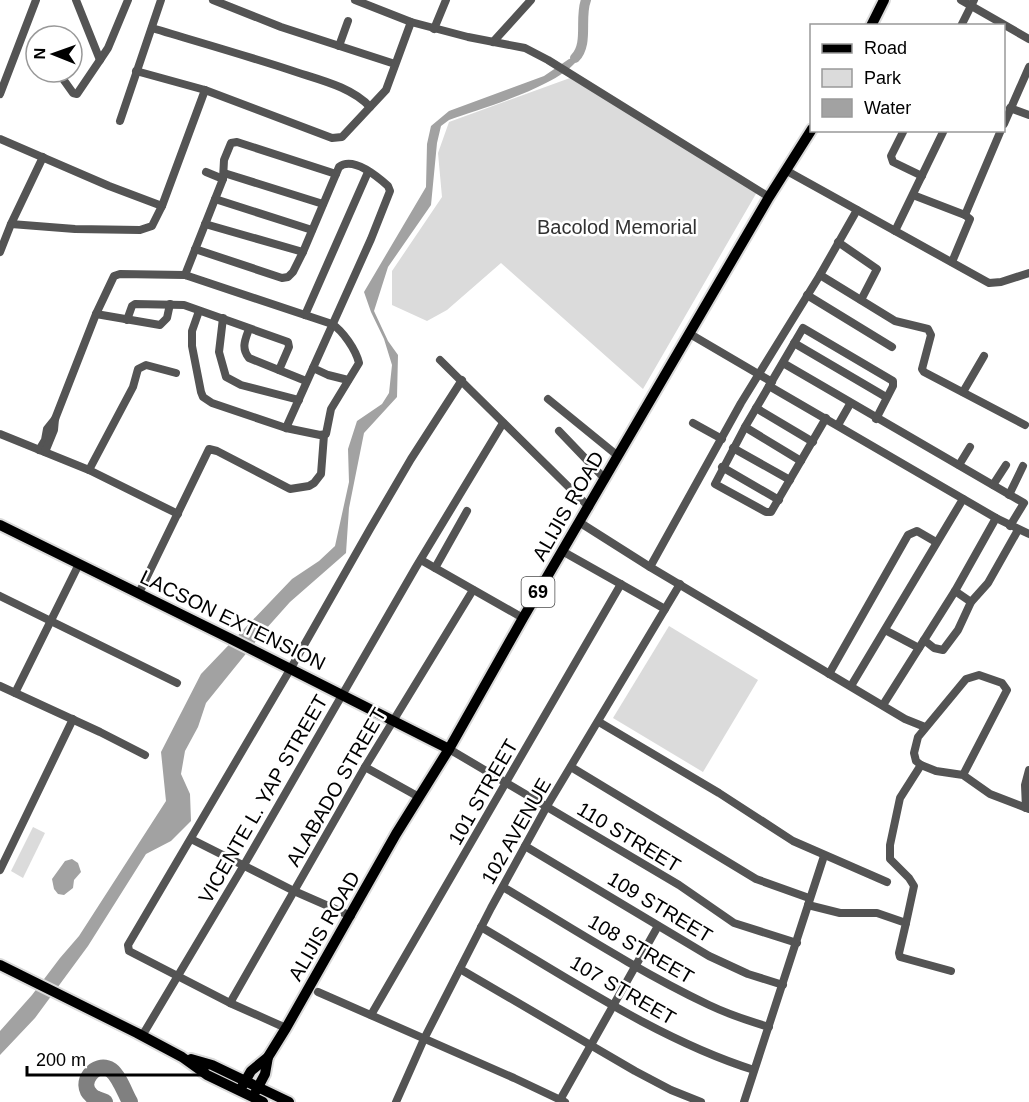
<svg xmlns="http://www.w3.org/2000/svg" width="1029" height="1102" font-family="Helvetica,sans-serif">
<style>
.green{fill:#dbdbdb}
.water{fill:#a2a2a2}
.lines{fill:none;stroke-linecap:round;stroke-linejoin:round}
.river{stroke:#a2a2a2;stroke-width:10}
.taxiway{stroke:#808080;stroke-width:16}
.major-casing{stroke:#dbdbdb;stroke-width:14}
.minor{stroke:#545454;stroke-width:8}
.major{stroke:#000;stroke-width:10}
.labels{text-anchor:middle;stroke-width:5;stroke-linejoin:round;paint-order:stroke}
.shield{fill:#fff;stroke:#4c4c4c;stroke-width:1.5}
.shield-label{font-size:18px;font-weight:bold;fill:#000}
.park-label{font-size:20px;fill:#323232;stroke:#fff}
.street-label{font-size:20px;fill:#000;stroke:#fff}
</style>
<rect width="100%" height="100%" fill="#fff"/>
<g class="green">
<polygon points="570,78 757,192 643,389 501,263 447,310 427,321 392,305 392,271 442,197 438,153 449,122"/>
<polygon points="669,626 758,680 703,772 613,718"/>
<polygon points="33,827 45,833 23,878 11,871"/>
</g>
<g class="water">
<path d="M575 58V63C552 88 483 108 449 120L441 126 437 143 431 205 388 267 374 311 388 341 398 355 397 397 364 433 349 508 346 553 290 602 265 630 206 703 198 727 185 751 181 774 190 794 191 821 171 841 146 854 88 946 35 1018 0 1055V1031L32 995 60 958 79 936 166 801 161 752 201 674 292 579 319 561 335 546 349 482 348 449 357 421 382 404 389 393 392 365 384 339 371 312 364 292 426 187 427 144 431 126 449 111 544 76 569 59Z"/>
<polygon points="72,859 78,863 81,872 74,880 73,888 64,895 58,894 54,889 52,879 65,861"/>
</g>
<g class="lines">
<path class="river" d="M575 58C589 44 579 18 586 0"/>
<path class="taxiway" d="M105 1102C101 1100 95 1099 92 1096 77 1084 95 1060 111 1070 119 1076 125 1093 130 1102"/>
<g class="major-casing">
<g id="major">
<polyline points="871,26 884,0"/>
<polyline points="0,525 231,639 449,749"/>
<polyline points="0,965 137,1033 182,1057 207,1075 263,1102"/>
<polyline points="191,1059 212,1065 289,1102"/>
<polyline points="240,1090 251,1071 268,1057 286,1028 396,834 449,749 523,618 769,197 812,129"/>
<polyline points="256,1091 265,1074 268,1057"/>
</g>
</g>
<g class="minor">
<polyline points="76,0 100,60 108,48 128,0"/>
<polyline points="213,0 281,27 395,64"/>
<polyline points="355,0 411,22 468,37 525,48 548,60 769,197"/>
<polyline points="961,0 1029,39"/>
<polyline points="961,26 974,0"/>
<path d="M152 28C198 42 244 55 290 70 316 79 351 86 370 107"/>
<polyline points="434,29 446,0"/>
<polyline points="493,42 531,0"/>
<polyline points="339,46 348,21"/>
<polyline points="136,71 205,90 332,138 342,137 386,90 411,22"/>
<polyline points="58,72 73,93 77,94 100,60"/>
<polyline points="0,94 36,0"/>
<polyline points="1010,108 1029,115"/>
<polyline points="120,121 161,0"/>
<polyline points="1004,124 1029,67"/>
<polyline points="904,130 891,156 893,162 922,176"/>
<polyline points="0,139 109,186 162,206"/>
<polyline points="787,171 989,283 1001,282 1029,273"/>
<polyline points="206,172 223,179"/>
<polyline points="224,173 323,204"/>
<polyline points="913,195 965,215 970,219 952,262"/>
<polyline points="215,199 312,230"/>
<polyline points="965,215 1001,130"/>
<polyline points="11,224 43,157"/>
<polyline points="205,224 303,252"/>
<polyline points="895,231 944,130"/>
<polyline points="838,242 877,269 861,300"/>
<path d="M195 249 282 278 288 277 293 272 303 252 339 167C353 156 378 177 388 186L390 191 371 239 286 428"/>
<polyline points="0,252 11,224 75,229 140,230 152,226 162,206 205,90"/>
<polyline points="185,275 223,179 224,160 231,143 237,142 336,174"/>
<polyline points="820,275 895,321 928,329 931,335 922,369 924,372 1025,425"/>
<polyline points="807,295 892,347"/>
<polyline points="96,314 160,325 167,318 170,304"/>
<polyline points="305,315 368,172"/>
<polyline points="223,318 219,352 226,377 241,385 299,400"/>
<polyline points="127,320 132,306 135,304 184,305 288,342 289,347 279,370"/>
<path d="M249 329C245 340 241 348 249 358L306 381"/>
<polyline points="690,334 772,382"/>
<polyline points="794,343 886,397"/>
<polyline points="440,360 589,507"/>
<polyline points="783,363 1024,503 1010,526"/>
<polyline points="313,368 328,375 348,380"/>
<polyline points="769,386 996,518 1029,534"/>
<polyline points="963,392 984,356"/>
<polyline points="548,399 618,456"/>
<polyline points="756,408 813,442"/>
<polyline points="826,418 771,512 766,512 715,484 745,427 803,328 893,381 893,386 876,419"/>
<polyline points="693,423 722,439"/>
<polyline points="838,425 850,404"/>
<polyline points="745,427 801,461"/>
<polyline points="559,431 605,479"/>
<polyline points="0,434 89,470 178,514"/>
<polyline points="733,448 790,480"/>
<polyline points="39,450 45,440 47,429 55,419"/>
<path d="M45 452 54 430 55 419 96 314 114 276 120 274 185 275 332 324C343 331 356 350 359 363L331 409 326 434 320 435 286 428 212 403 203 397 201 392 192 346V331L199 311"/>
<polyline points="959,465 970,447"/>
<polyline points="722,467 779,500"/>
<polyline points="89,470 133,387 138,369 146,365 176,373"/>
<polyline points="993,485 1006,465"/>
<polyline points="1009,495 1023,466"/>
<polyline points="579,522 650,567 905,719 925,727"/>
<polyline points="562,551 665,609"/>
<polyline points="421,560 523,618"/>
<polyline points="650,567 741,403 820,275 857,210"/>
<polyline points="435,568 467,511"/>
<polyline points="955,591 971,602"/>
<polyline points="139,593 209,449 217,451 290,489 309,486 314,483 321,474 324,435"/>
<polyline points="0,596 177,683"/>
<polyline points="885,630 919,648"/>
<polyline points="924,640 934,648 943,650 958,630 971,602 988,583 1018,530"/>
<polyline points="829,674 908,535 917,531 936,542"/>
<polyline points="0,686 100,732 145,755"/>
<polyline points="851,686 963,499"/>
<polyline points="15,693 79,564"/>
<polyline points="883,705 955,591 996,518"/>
<polyline points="599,722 719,793 793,841 887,882"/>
<polyline points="449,749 679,885 734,923 797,943"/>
<polyline points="365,767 419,797"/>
<polyline points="571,767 756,879 809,898"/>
<polyline points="963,775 1007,690 1002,683 979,675 966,679 918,737 914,753 916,761 921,765 936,771 963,775 990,794 1029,809"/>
<polyline points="1026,808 1025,785 1029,770"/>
<polyline points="191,839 294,891 351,916"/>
<polyline points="525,846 709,956 748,974 783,985"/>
<polyline points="0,870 73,719"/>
<path d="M503 887C570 927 638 971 709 1005 728 1014 749 1021 769 1027"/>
<polyline points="808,905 840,913 877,913 906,923 899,953 900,957 951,971"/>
<polyline points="906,923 914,886 909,878 890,859 890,845 900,798 921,765"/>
<path d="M481 927C568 978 659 1040 754 1070"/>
<polyline points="460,969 635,1071 671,1090 701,1102"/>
<polyline points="318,992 514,1078 565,1102"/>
<polyline points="230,1003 365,767 473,590"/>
<polyline points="371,1015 621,584"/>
<polyline points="286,1028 230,1003 129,951 128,945 291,668 370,529 411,459 462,380"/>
<polyline points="142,1036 244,865 416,567 503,423"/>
<polyline points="560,1100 658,926"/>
<polyline points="396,1102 424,1039 491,908 547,806 680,584"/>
<polyline points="744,1102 824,856"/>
</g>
<use href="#major" class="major"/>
</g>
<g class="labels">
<rect class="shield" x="521.5" y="577" width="33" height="30" rx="4.5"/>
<g class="shield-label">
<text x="538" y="598">69</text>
</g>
<g class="park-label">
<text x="617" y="234">Bacolod Memorial</text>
</g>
<g class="street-label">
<text transform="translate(568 506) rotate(-60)" y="7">ALIJIS ROAD</text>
<text transform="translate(233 620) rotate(26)" y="7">LACSON EXTENSION</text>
<text transform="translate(336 787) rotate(-60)" y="7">ALABADO STREET</text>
<text transform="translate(483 792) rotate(-60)" y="7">101 STREET</text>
<text transform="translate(263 799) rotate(-60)" y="7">VICENTE L. YAP STREET</text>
<text transform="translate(516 831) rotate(-60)" y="7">102 AVENUE</text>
<text transform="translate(629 837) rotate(31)" y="7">110 STREET</text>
<text transform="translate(660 907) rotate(31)" y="7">109 STREET</text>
<text transform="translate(324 926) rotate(-60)" y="7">ALIJIS ROAD</text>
<text transform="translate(641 949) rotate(30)" y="7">108 STREET</text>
<text transform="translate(623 990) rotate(30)" y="7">107 STREET</text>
</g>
</g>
<rect x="810" y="24" width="195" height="108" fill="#ffffff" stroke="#999999" stroke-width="1.5"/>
<rect x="822" y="44" width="30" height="9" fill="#000000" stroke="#999999" stroke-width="1.5"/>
<text x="864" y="54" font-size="18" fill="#000000">Road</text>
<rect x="822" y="69" width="30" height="18" fill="#dbdbdb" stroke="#999999" stroke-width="1.5"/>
<text x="864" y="84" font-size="18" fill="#000000">Park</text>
<rect x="822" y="99" width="30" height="18" fill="#a2a2a2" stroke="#999999" stroke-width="1.5"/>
<text x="864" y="114" font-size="18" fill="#000000">Water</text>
<g transform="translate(54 54) rotate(271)"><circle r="28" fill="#ffffff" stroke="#999999" stroke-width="1.5"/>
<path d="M0-4.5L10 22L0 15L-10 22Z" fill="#000000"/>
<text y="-9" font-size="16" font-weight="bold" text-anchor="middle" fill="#000000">N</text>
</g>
<path d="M27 1066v9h180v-9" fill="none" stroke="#000000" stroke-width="3"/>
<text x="36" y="1066" font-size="18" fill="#000000" stroke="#ffffff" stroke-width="4.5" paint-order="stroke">200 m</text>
</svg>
